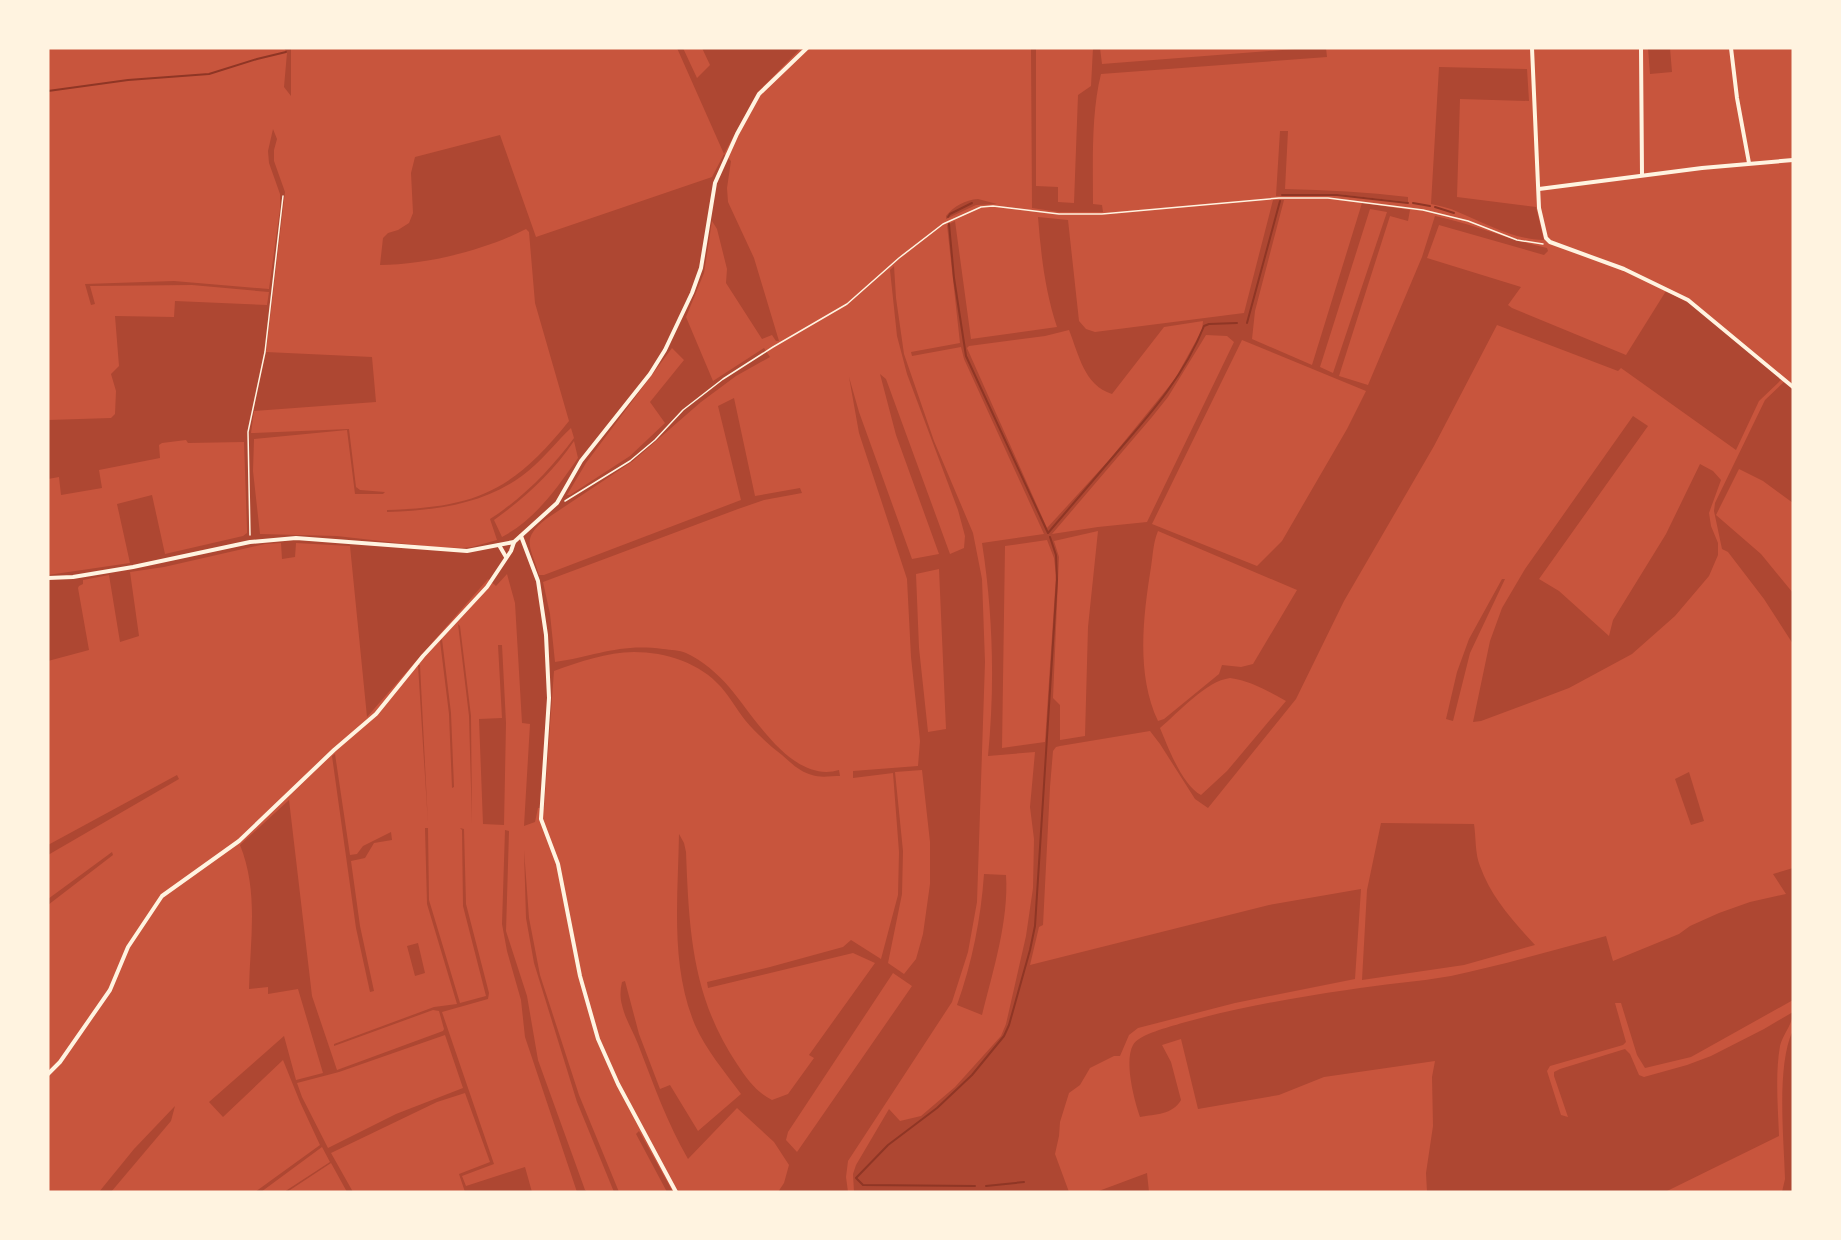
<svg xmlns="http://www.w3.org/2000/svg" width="1841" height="1240" font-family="'PT Sans Narrow',sans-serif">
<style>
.green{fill:#ae4732;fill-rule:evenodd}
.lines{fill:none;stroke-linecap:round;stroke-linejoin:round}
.stream{stroke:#8f3625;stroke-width:2}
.path{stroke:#fff3e0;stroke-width:1.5}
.minor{stroke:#fff3e0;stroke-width:4}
</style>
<rect width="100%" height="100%" fill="#c8553d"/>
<g class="green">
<polygon points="284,48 291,49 291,96 284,87 287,53"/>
<path d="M677 48H683L697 78 710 65 702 48H801L757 93 724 154 731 161 727 188 728 202 754 258 779 341H776L772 335 762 339 726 283 727 269 717 229 712 221 704 273 686 317 713 381 764 348 770 357 736 376 701 402 633 461 546 519C521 539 530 545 538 572L539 575H544L741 500 718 406 734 398 755 496 800 488 802 493 764 500 738 509 543 582 550 614 555 662C596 656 620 643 663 649 671 650 679 650 686 653 702 660 718 674 729 687 754 716 792 784 839 770L840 776C831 776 820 778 812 775 800 772 791 763 782 755 769 745 756 733 745 720 737 710 730 697 721 687 700 663 666 652 634 652 607 652 579 662 554 671L544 808H538L535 822 524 826 530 724 522 723 515 603 507 574 496 586 488 579 367 717 350 546 296 543 295 557 282 559 281 543 265 544 164 567 130 572 139 636 120 642 109 575 83 580V584L79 586 78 588 89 650 48 661V575L130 563 117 504 152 495 165 554 243 536 247 533V529L244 442 188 443 186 440 162 443 159 445 160 458 99 470 102 488 61 495 59 477 48 479V420L111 418 115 414 116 391 111 374 119 366 115 316 174 317 175 301 267 305 269 292 192 285 90 286 95 304 91 305 85 284 174 281 269 289 280 209V194L269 163 268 151 273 129 277 139 274 150V161L285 192 266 352 372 357 376 402 254 411 251 433 349 429 356 487 360 490 385 492 383 494H355L347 430 254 439 253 471 260 534 337 536 433 547 462 548 472 547 497 540 490 519C523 498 551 469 574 438L571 428C559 439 548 453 535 465 494 503 442 510 387 512V510C476 507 512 492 569 421L535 303 529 232 526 229C486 250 425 265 380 265L383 238 388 233 398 230 409 223 413 213 411 173 415 157 500 135 536 237 712 177 724 154ZM672 348 684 360 650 402 665 423 630 456 570 495H567L586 463ZM574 441 578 458C556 489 536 519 502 537L494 520C526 497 552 473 574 441Z"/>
<path d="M1031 48H1036V186L1058 187V202L1074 203 1078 95 1091 86 1093 48H1100L1102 64 1307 48H1326L1327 57 1101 74C1091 113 1093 164 1093 204L1102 205 1103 212H1059L1032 208Z"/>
<polygon points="1648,48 1670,48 1672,72 1650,74"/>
<path d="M1439 67 1527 69 1529 101 1460 99 1457 197 1536 207 1544 240C1512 239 1487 224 1458 212 1450 208 1440 206 1431 204Z"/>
<path d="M1280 131H1288L1285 189C1326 190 1367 192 1408 197V202L1337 194 1276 196Z"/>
<path d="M978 199 997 204 976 205 946 219V216C954 206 965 200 978 199Z"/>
<path d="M1273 200H1284L1255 311 1252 339 1312 365 1362 203 1410 210 1408 221 1390 216 1339 376 1368 385 1422 257 1435 216C1473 224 1509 240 1547 248L1548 251 1544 255 1439 225 1427 258 1521 287 1508 305 1512 308 1626 355 1666 291 1696 307 1783 378 1759 401 1736 450 1621 368 1618 371 1497 325 1434 446 1344 601 1296 699 1208 808 1195 799 1160 744 1150 731 1060 746 1056 747 1053 751 1050 787 1043 925 1039 927 1030 965 1269 905 1361 889 1355 979 1235 1003 1138 1028 1129 1035 1120 1056H1114L1090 1068 1080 1085 1069 1093 1060 1122 1059 1136 1055 1154 1069 1192H854L853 1174 856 1165 889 1109 900 1121 921 1116 955 1087 1001 1036 1006 1024 1026 936 1033 888 1034 839 1030 807 1035 752 988 756C995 685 993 613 982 543L1044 534 964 359 961 347 912 356 911 352 960 343 947 225 955 221 971 339 1057 327C1045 291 1041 255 1038 217L1068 220 1079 321 1086 329 1095 332 1244 313ZM1370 209 1387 212 1333 373 1320 367ZM1203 321 1202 330 1175 379 1110 459 1047 528 967 348 969 346 1045 336 1069 330C1079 355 1084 385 1112 394L1164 327ZM1206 335 1227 336 1234 342 1147 522 1098 527 1052 534 1152 417 1168 397ZM1242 340 1366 391 1347 429 1282 541 1257 566 1152 524ZM1098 531 1088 627 1085 736 1060 740V705L1053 698 1059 557 1054 541ZM1158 531 1297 590 1253 664 1241 667 1222 665 1219 674 1164 719 1158 721C1136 674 1143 617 1151 567 1153 555 1153 543 1158 531ZM1047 540 1054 558 1056 575 1045 742 1002 748 1005 546ZM1230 678C1251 681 1268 691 1286 701L1227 771 1201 795C1182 785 1168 747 1160 728 1179 712 1206 681 1230 678Z"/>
<path d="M894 266 896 298 904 354 934 441 973 533 982 579 985 662 977 902 968 952 952 1002 848 1161 846 1177 848 1192H778L784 1183 789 1165 774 1142 737 1108 688 1159C667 1123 653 1083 638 1044 633 1031 625 1019 622 1005 620 998 620 990 622 982L625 981 639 1034 660 1089 670 1085 698 1131 741 1094C725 1072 706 1050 695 1025 670 965 678 898 679 834L684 843 686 852C689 930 692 997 737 1064 747 1079 756 1092 772 1100L788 1094 814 1058 809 1055 875 963 853 953 708 988 707 982 770 967 843 947 851 940 881 959 898 895 899 852 893 773 853 778V771L918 766 920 741 911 657 907 579 859 433 849 377 859 412 912 559 939 554 896 435 880 374 886 379 950 554 964 548 965 536 958 510 907 374 897 336 890 270ZM939 569 946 729 928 732 919 648 916 574ZM922 770 930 842V884L923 934 916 959 904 974 888 963 902 894 903 851 895 772ZM893 973 912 986 797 1152 786 1140 788 1132Z"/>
<polygon points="1786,380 1793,385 1793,503 1763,481 1739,469 1716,515 1761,554 1793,593 1793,644 1764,599 1728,552 1722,549 1714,511 1715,503 1765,400"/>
<polygon points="1633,416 1648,426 1539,579 1559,591 1609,636 1613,620 1666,534 1700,464 1713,471 1721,480 1709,513 1711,526 1718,543 1718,555 1709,576 1675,616 1632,654 1569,688 1481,721 1473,722 1490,641 1502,608 1525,569"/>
<polygon points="1502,579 1505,579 1470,653 1453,721 1446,719 1457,672 1469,639"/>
<polygon points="458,624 460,626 471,716 472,823 469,716"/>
<polygon points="442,639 451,713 454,787 452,788 449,714 440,641"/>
<polygon points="498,645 502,645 506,723 504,825 483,824 479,719 502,718"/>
<polygon points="418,665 420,665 428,824"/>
<polygon points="335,754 350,855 357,854 363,846 391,832 392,840 374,843 365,858 351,861 360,926 374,991 370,992 356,928 332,756"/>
<polygon points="1689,772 1704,821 1691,825 1675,779"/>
<polygon points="177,775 179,779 48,855 48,845"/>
<path d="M289 800 312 996 337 1070 443 1031 444 1029 439 1011 433 1010 334 1046V1044L434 1007 457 1004 427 904 425 828H428L429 900 460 1003 486 996 463 906 462 830 460 828 464 829 466 904 489 993 488 999 442 1012 494 1164 462 1176 466 1186 525 1167 532 1192H465L459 1174 490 1162 465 1093 437 1102 331 1153 353 1192H347L331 1163 287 1192H284L330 1162 322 1147 261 1192H255L320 1145 300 1102 283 1060 223 1117 209 1102 284 1036 296 1080 323 1073 298 989 268 994V987L249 989C250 940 259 892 240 845ZM445 1035 463 1088 396 1114 328 1148 302 1097 297 1083 339 1072Z"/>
<path d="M1381 823 1474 824C1476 837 1475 854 1480 866 1491 897 1513 921 1535 945L1464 965 1362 980 1367 890Z"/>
<polygon points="505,830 509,831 506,931 527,996 538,1060 585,1190 588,1192 577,1192 525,1037 521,1000 507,951 502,924"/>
<polygon points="524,850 529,918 540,975 579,1095 619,1192 614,1192 577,1102 534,963 526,918"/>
<polygon points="112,852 113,855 48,905 48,899"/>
<path d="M1793 868V1000L1691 1057 1645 1068 1637 1055 1621 1003H1615L1626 1042 1623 1045 1550 1066 1547 1071 1561 1115 1568 1117 1554 1076V1072L1560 1069 1625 1049 1630 1054 1639 1075 1644 1077 1687 1065 1711 1056 1764 1029 1793 1012C1793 1024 1783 1034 1780 1046 1775 1075 1778 1107 1779 1136L1665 1192H1427L1426 1173 1433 1126 1432 1077 1435 1061 1324 1077 1279 1095 1198 1109 1181 1039 1162 1045 1171 1062 1181 1100C1172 1115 1156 1114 1140 1117 1134 1100 1124 1061 1133 1045 1139 1034 1170 1027 1182 1023 1236 1008 1291 998 1347 990 1382 984 1417 982 1451 976 1503 965 1554 950 1606 936L1613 961 1679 934 1690 926 1719 913 1750 902 1786 894 1773 874Z"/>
<path d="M984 874 1006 875C1009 920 993 971 982 1015L957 1005C972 963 981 918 984 874Z"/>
<polygon points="418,943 425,973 415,976 407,946"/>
<path d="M1793 1030V1192H1782L1785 1179C1784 1139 1776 1066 1793 1030Z"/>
<polygon points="175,1106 171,1121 111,1192 99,1192 134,1149"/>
<polygon points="639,1131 673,1192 667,1192 636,1134"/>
<polygon points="1147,1173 1149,1192 1096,1192"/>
</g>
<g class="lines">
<g class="stream">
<polyline points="48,91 128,80 209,74 257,59 286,52"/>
<polyline points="1282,195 1337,195 1408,203"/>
<polyline points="1413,203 1430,206"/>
<polyline points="1435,207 1454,213"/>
<polyline points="948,217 950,214 972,203"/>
<path d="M949 224 954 278 966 356 1048 533C1072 505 1095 478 1119 450 1153 411 1185 374 1204 326L1209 324 1237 323"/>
<polyline points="1247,323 1280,201"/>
<polyline points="975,1186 863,1185 856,1178 888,1145 937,1108 972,1075 1004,1036 1009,1025 1030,950 1035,926 1057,580 1056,555 1050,537"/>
<polyline points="986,1186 1024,1182"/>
</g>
<g class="path">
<polyline points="565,501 630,461 655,440 683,410 723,379 773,347 847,304 899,258 943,224 981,207 993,206 1059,214 1102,214 1279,198 1328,198 1423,210 1468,221 1517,240 1543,244"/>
<polyline points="250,535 248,432 265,352 283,196"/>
</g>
<g class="minor">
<polyline points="1532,48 1539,208 1546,238 1550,242 1624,269 1688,300 1793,387"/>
<polyline points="1641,48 1642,175"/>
<polyline points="1731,48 1737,98 1749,163"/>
<polyline points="1539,189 1702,168 1793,160"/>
<polyline points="521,536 538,581 546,635 549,698 541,819 558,864 580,976 598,1039 618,1084 676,1192"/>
<polyline points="499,545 506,557"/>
<polyline points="48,578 73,577 133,567 250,542 296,538 467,551 514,542 557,503 581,461 650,374 665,350 692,293 701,268 715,183 737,134 759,94 807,48"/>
<polyline points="48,1074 60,1062 110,990 128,947 162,896 239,841 334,750 376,714 423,656 487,587 511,551 514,542"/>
</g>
</g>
<rect width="1841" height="1240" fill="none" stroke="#fff3e0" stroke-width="99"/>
</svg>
